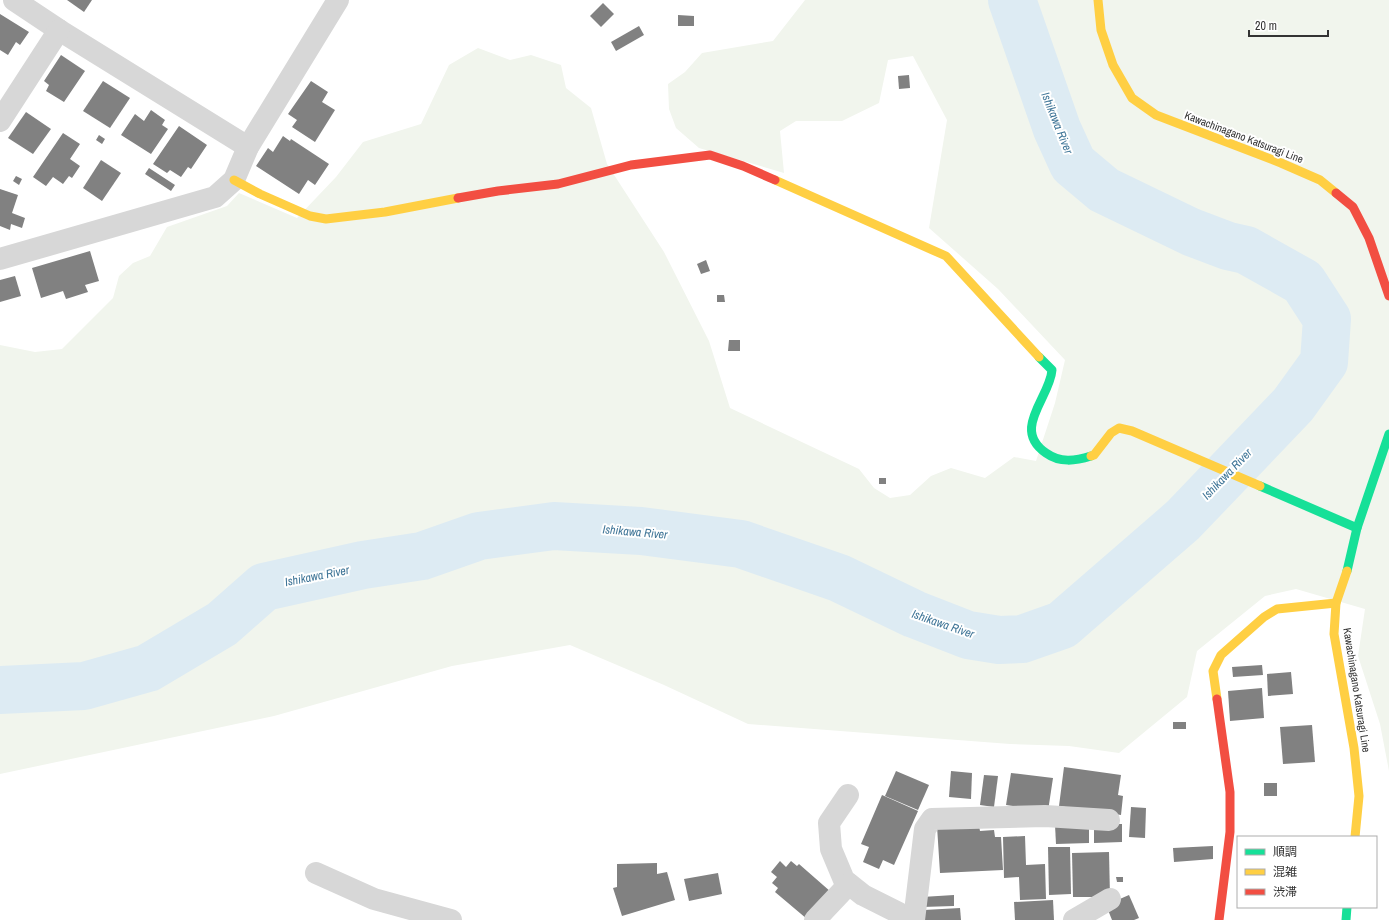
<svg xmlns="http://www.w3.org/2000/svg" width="1389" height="920" font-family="'Archivo Narrow','Noto Sans JP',sans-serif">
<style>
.green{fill:#f1f5ed}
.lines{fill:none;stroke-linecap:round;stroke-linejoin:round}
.river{stroke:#ddebf3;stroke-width:48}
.building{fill:#818181}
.street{stroke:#d7d7d7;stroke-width:22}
.fast{stroke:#16e098;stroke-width:9}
.slow{stroke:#ffcf43;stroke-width:9}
.jam{stroke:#f24e42;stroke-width:9}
.labels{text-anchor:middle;stroke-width:4;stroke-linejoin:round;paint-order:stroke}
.street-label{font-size:11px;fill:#333;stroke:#fff}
.water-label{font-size:12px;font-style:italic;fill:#3f7597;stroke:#fff}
</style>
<rect width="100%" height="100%" fill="#fff"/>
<polygon class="green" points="805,0 1389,0 1389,771 1380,724 1358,656 1365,609 1296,589 1265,596 1197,651 1187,697 1119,753 1069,746 1010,744 748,724 664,685 570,645 452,666 274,716 0,774 0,345 35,352 62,349 113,298 119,276 133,263 150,256 167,227 227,206 239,193 297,218 336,177 363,142 421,124 449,65 478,48 510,60 531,55 561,65 566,88 591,108 607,164 664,252 709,341 730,408 859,469 874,488 890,498 910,495 931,476 951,468 985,478 1014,457 1036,461 1055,403 1065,360 998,289 929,228 947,120 913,56 888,60 879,103 842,121 796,121 780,131 784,173 699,148 676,128 669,109 668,84 685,72 702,53 773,41"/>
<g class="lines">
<polyline class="river" points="0,690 84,686 148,668 222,624 264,587 363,565 422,556 479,536 554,526 641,531 741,544 839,578 914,614 968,635 999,640 1022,639 1062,625 1183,520 1293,405 1324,362 1327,319 1303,282 1246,250 1228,246 1191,232 1104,190 1073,164 1057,129 1012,0"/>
</g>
<g class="building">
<polygon points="67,0 92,0 84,12"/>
<polygon points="603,3 614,14 601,27 590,16"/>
<polygon points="0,14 29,32 20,45 16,42 8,55 0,50"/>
<polygon points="678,15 694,16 694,26 678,26"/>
<polygon points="639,26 644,35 616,51 611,42"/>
<polygon points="61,55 85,71 64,102 46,91 49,85 44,81"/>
<polygon points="909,75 910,88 899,89 898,76"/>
<polygon points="103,81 130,98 110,128 83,111"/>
<polygon points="311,81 328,92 322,102 335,110 315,142 292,127 297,120 288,114"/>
<polygon points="151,110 165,120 162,125 168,129 151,154 121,135 135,114 144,121"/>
<polygon points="26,112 51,129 33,154 8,138"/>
<polygon points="179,126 207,145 191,169 188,167 181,177 170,170 167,173 153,164"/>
<polygon points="63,133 80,144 70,159 80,166 72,178 69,176 63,184 53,177 46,186 33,177"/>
<polygon points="99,135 105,139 102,144 96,140"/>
<polygon points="283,136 290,141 291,139 329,164 315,185 308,180 299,194 256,166 268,148 273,152"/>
<polygon points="101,160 121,173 102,201 83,188"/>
<polygon points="149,168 175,185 171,191 145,174"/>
<polygon points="16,176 22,179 19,185 13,181"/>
<polygon points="0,189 18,195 12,213 25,218 22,228 11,224 10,230 0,226"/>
<polygon points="90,251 99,281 85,285 88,292 66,299 63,291 41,298 32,268"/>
<polygon points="706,260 710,271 701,274 697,264"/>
<polygon points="15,276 21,296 0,302 0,280"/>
<polygon points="717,295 724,295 725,302 717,302"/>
<polygon points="729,340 740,340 740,351 728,351"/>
<rect x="879" y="478" width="7" height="6"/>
<polygon points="1262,665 1263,675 1233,677 1232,667"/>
<polygon points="1291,672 1293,694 1268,696 1267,674"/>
<polygon points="1262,688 1264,718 1230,721 1228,691"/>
<rect x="1173" y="722" width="13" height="7"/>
<polygon points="1312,725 1315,762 1283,764 1280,727"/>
<polygon points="1064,767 1121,775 1118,795 1123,796 1121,815 1059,806"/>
<polygon points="896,771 929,785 918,810 885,796"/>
<polygon points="951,771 972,773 971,799 949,797"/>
<polygon points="1011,773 1053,778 1048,811 1006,805"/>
<polygon points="984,775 998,776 994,807 980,805"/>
<rect x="1264" y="783" width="13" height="13"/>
<polygon points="882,795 918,811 894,865 883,860 879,869 863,862 869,847 861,844"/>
<polygon points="1131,807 1146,808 1145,838 1129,837"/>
<polygon points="1089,824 1089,843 1056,844 1055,825"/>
<polygon points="1094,824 1122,824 1122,842 1094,843"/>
<polygon points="937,826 979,826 980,831 994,830 995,837 1001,837 1003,870 940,873"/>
<polygon points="1025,836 1026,865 1045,864 1046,899 1020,900 1019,877 1004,878 1003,837"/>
<polygon points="1213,846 1213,859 1174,862 1173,848"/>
<polygon points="1048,847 1070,847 1071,894 1049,895"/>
<polygon points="1109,852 1110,897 1073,897 1072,853"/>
<polygon points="780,861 786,867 791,861 797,866 799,864 831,892 807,919 775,892 778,888 772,883 777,877 771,872"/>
<polygon points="657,863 657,874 667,872 675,900 622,916 613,888 617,887 617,864"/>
<polygon points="718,873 722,894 689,901 684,879"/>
<polygon points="1116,877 1123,877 1123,882 1117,882"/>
<polygon points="954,895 954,906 922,907 922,897"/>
<polygon points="1129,895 1139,918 1134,920 1112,920 1106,905"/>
<polygon points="1053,900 1054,920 1015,920 1014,902"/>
<polygon points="960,908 961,920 924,920 924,910"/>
</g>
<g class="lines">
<g class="street">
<polyline points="14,0 59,30 248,147"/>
<polyline points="0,121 59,30"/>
<polyline points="0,259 215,197 234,180 248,147 338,0"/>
<polyline points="848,795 829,823 831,849 844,880 863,895 899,913 906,920"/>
<polyline points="316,873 374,899 451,920"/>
<polyline points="815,920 849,884"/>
<polyline points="914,920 925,829 932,819 1045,816 1109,820"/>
<polyline points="1074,920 1110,899"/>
</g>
<g class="fast">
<path d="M1039 357 1052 370C1050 398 1011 429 1046 453 1060 463 1075 461 1091 456"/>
<polyline points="1260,486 1357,528"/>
<polyline points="1347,571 1357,528 1389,434"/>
<polyline points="1346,920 1347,907"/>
</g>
<g class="slow">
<polyline points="1098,0 1101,30 1113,65 1132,98 1156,115 1281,163 1320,180 1336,193"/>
<polyline points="234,180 260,194 310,216 326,219 385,212 458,198"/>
<polyline points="775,180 946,256 1039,357"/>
<polyline points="1091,456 1094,455 1111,433 1119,428 1132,431 1260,486"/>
<polyline points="1347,571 1336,603 1334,634 1354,748 1359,796 1355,837"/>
<polyline points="1217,699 1213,671 1221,655 1264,617 1277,609 1336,603"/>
</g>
<g class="jam">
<polyline points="1336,193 1353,207 1369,238 1389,296"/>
<polyline points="458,198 498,191 558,184 631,165 710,155 743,166 775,180"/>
<polyline points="1217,699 1230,792 1230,832 1219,920"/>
</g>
</g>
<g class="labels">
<g class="street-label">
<text transform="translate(1244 137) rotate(21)" y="4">Kawachinagano Katsuragi Line</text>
<text transform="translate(1357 690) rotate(81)" y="4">Kawachinagano Katsuragi Line</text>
</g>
<g class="water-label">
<text transform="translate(1057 123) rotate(68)" y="4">Ishikawa River</text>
<text transform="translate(1227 474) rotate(-46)" y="4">Ishikawa River</text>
<text transform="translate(635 532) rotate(5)" y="4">Ishikawa River</text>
<text transform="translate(317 576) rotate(-11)" y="4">Ishikawa River</text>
<text transform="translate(943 624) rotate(19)" y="4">Ishikawa River</text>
</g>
</g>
<rect x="1237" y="836" width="140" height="72" fill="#ffffff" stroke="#adadad"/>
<rect x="1245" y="849" width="20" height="6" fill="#16e098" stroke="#adadad"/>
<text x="1273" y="856" font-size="12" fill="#333333">順調</text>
<rect x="1245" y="869" width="20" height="6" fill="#ffcf43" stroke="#adadad"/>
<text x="1273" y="876" font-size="12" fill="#333333">混雑</text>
<rect x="1245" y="889" width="20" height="6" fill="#f24e42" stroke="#adadad"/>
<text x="1273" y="896" font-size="12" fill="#333333">渋滞</text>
<path d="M1249 30v6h79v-6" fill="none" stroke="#333333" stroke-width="2"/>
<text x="1255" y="30" font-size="12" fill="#333333" stroke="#ffffff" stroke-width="3" paint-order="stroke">20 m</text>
</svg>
